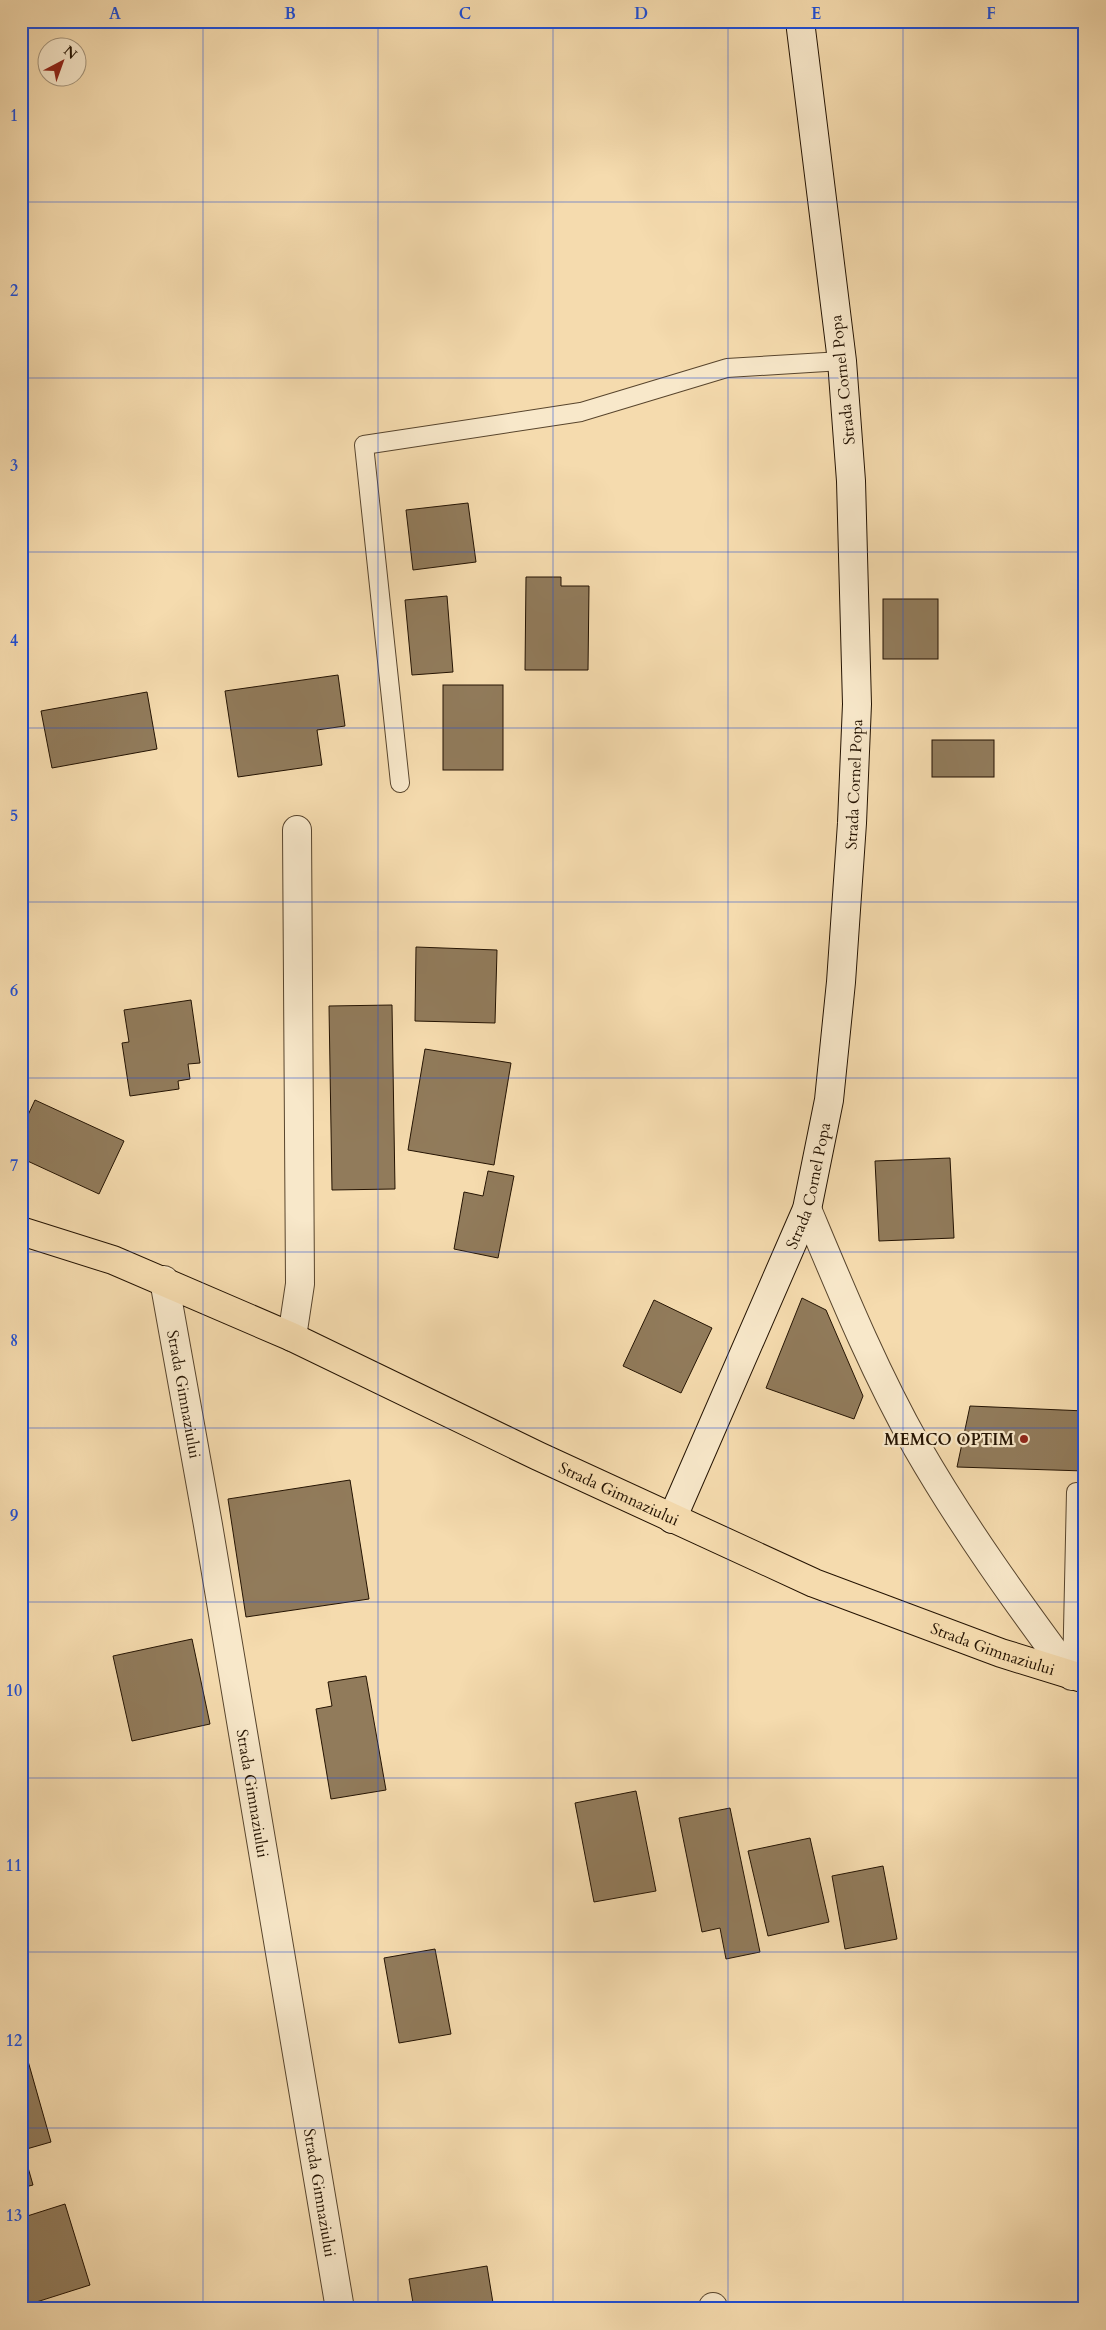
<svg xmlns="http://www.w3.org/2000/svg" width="1106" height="2330" font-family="Cardo,serif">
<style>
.building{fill:#917b5b;stroke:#241302}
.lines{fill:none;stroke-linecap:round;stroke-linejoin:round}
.lane-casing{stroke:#58452d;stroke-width:20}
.street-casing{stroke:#58452d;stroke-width:30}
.secondary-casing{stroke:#241302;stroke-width:30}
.primary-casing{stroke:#241302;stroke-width:30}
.lane{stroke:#f8e8ca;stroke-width:18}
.street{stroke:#f8e8ca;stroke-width:28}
.secondary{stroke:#f8e8ca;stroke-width:28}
.primary{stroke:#f5dbae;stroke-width:28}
.grid{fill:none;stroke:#1d4ed8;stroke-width:1;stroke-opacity:0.55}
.poi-dot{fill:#8f2418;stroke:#f8e8ca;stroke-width:2}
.labels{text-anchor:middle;stroke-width:4.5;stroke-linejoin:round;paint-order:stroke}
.street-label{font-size:16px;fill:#241302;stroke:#f8e8ca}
.poi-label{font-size:16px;font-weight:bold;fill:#241302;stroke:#f8e8ca;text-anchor:end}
.neatline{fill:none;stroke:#1d4ed8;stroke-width:2}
.grid-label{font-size:16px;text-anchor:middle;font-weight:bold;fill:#1d4ed8}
</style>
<rect width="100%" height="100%" fill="#f5dbae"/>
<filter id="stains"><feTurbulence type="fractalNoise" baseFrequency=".004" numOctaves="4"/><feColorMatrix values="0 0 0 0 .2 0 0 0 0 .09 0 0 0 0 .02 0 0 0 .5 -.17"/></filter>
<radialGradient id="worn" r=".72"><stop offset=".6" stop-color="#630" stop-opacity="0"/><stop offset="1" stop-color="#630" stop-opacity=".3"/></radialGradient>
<g class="building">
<polygon points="468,503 476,562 413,570 406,510"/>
<polygon points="526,577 561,577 561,586 589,586 588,670 525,670"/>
<polygon points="447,596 453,672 412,675 405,600"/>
<rect x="883" y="599" width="55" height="60"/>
<polygon points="338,675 345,726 317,730 322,765 238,777 225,691"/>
<rect x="443" y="685" width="60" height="85"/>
<polygon points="147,692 157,749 52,768 41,711"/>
<rect x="932" y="740" width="62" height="37"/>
<polygon points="416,947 497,950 495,1023 415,1021"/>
<polygon points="191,1000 200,1063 188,1064 190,1079 178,1081 179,1089 130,1096 122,1043 129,1042 124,1010"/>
<polygon points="392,1005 395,1189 332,1190 329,1006"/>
<polygon points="425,1049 511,1063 494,1165 408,1150"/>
<polygon points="35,1100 124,1141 99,1194 21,1158 21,1130"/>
<polygon points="950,1158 954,1238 879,1241 875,1161"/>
<polygon points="488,1171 514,1176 498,1258 454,1249 464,1192 483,1196"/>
<polygon points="802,1298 826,1310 863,1396 854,1419 766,1388"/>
<polygon points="654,1300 712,1328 681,1393 623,1366"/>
<polygon points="970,1406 1085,1411 1085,1471 957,1467"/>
<polygon points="350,1480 369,1599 246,1617 228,1499"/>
<polygon points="192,1639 210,1724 132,1741 113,1656"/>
<polygon points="366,1676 386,1790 331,1799 316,1709 332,1706 328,1682"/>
<polygon points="636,1791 656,1891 594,1902 575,1803"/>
<polygon points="730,1808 760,1952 726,1959 720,1928 702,1932 679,1818"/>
<polygon points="810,1838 829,1922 768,1936 748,1851"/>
<polygon points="883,1866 897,1939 845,1949 832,1876"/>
<polygon points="435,1949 451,2034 399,2043 384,1958"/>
<polygon points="21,1971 27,1993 21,1994"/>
<polygon points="28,2061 51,2142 23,2150 33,2185 21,2188 21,2063"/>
<polygon points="65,2204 90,2285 27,2305 21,2287 21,2218"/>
<polygon points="487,2266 494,2309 414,2309 409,2279"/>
<polygon points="95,2302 97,2309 73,2309"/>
</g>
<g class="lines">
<g class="lane-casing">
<g id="lane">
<polyline points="400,783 364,445 581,412 727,368 842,361"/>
<polyline points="1072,1676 1076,1492"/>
</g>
</g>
<g class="street-casing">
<g id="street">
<path d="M807 1209C841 1290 874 1371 917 1447 963 1527 1017 1602 1072 1676"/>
<path id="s1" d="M164 1280 208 1525 340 2309"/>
<polyline points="292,1337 300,1284 297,830"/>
<polyline points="713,2307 713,2309"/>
</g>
</g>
<g class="secondary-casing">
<g id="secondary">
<path id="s2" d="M672 1519 807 1209 829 1100 841 982 852 823 857 704 851 481 842 361 800 21"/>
</g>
</g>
<g class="primary-casing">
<g id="primary">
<path id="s3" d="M21 1231 113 1260 292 1337 538 1456 814 1583 1001 1653 1085 1679"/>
</g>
</g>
<use href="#lane" class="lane"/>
<use href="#street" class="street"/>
<use href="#secondary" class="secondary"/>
<use href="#primary" class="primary"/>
</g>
<path class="grid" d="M203 21V2309M378 21V2309M553 21V2309M728 21V2309M903 21V2309M21 202H1085M21 378H1085M21 552H1085M21 728H1085M21 902H1085M21 1078H1085M21 1252H1085M21 1428H1085M21 1602H1085M21 1778H1085M21 1952H1085M21 2128H1085"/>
<circle class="poi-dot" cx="1024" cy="1439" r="5"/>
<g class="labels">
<g class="street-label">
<text transform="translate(842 380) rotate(-96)" y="6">Strada Cornel Popa</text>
<text dy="6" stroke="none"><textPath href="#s2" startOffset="766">Strada Cornel Popa</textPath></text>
<text dy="6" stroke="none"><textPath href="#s2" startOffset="361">Strada Cornel Popa</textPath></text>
<text dy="6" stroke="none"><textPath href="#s1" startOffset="116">Strada Gimnaziului</textPath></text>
<text dy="6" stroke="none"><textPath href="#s3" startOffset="654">Strada Gimnaziului</textPath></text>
<text dy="6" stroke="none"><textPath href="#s3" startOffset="1059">Strada Gimnaziului</textPath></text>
<text dy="6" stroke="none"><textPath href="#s1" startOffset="521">Strada Gimnaziului</textPath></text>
<text dy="6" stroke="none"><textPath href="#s1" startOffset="926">Strada Gimnaziului</textPath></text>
</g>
<g class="poi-label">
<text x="1014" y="1445">MEMCO OPTIM</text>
</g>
</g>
<rect width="1106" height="2330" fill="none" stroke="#f5dbae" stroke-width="55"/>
<g transform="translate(62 62) rotate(41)"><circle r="24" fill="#f8e8ca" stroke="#a3937a"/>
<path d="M0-4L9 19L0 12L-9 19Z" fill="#8f2418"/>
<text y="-8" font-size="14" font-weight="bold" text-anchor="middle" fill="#241302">N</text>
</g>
<rect x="28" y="28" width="1050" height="2274" class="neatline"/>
<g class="grid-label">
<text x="115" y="19">A</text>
<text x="290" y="19">B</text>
<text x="465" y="19">C</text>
<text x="641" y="19">D</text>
<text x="816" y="19">E</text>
<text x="991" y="19">F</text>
<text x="14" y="121">1</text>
<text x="14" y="296">2</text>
<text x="14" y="471">3</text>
<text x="14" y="646">4</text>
<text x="14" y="821">5</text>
<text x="14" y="996">6</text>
<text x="14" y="1171">7</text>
<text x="14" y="1346">8</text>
<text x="14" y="1521">9</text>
<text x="14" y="1696">10</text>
<text x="14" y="1871">11</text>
<text x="14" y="2046">12</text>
<text x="14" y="2221">13</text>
</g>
<rect width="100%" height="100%" filter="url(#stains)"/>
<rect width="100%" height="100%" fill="url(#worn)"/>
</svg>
